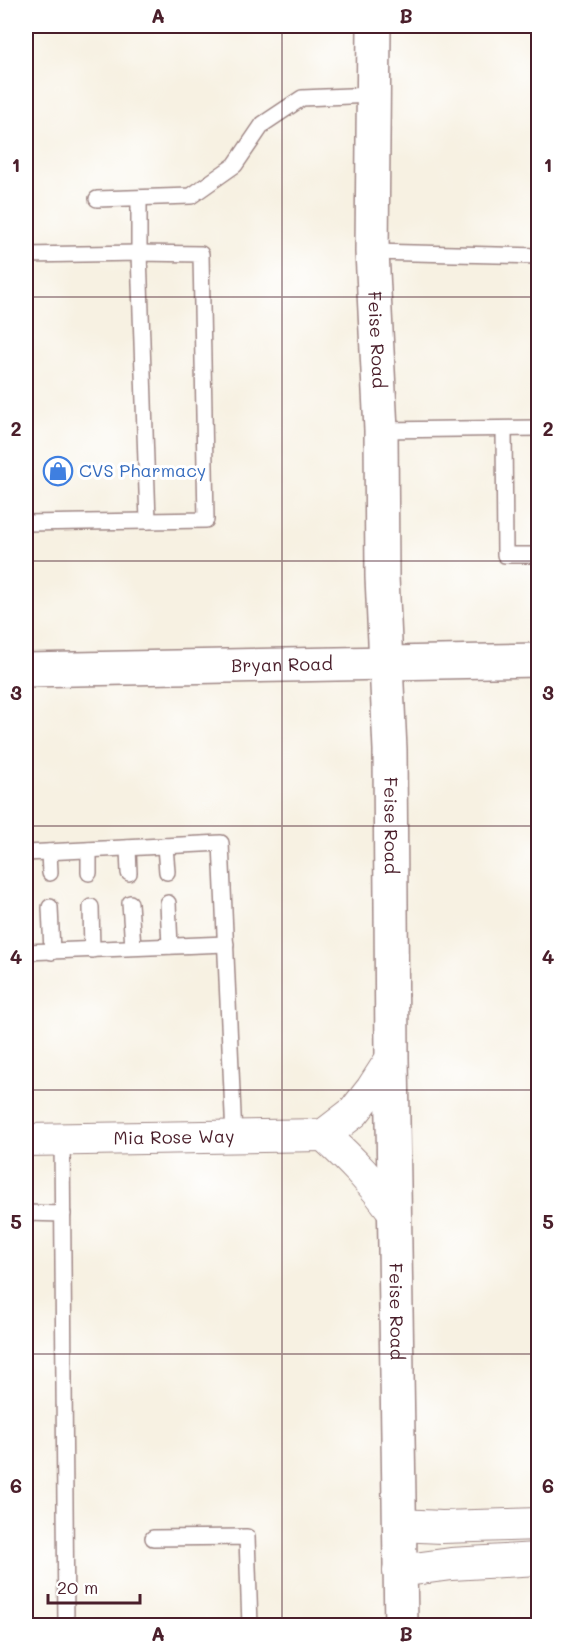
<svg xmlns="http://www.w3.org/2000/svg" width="564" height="1651" font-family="Mali,sans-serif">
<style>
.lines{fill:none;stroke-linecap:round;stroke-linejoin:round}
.lane-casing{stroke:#a08886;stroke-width:18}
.street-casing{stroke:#a08886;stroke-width:34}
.secondary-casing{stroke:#a08886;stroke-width:36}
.primary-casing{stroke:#a08886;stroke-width:36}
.lane{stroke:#fff;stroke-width:15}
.street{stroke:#fff;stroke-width:32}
.secondary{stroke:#fff;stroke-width:33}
.primary{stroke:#fff;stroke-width:33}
.grid{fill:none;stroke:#4a1f2b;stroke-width:1.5;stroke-opacity:0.55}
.labels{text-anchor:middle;stroke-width:6;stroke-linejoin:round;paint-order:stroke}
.street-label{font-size:18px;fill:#4a1f2b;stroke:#fff}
.shop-label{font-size:18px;fill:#366cbe;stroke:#fff;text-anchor:start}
.neatline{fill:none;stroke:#4a1f2b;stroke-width:2}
.grid-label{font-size:20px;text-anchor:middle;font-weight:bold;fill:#4a1f2b}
</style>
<rect width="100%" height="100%" fill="#fff"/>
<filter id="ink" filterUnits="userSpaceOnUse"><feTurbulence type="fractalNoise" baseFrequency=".0167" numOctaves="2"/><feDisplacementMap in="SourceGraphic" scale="12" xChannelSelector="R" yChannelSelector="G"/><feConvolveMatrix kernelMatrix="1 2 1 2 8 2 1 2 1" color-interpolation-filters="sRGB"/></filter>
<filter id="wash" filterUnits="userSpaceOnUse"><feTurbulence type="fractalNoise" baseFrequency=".008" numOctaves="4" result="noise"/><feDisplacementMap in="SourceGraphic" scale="24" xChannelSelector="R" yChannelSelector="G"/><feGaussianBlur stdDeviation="1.35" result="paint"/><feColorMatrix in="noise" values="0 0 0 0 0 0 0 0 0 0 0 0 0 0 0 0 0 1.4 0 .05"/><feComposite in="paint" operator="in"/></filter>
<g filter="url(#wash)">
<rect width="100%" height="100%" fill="#f7f1e2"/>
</g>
<g filter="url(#ink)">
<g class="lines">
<g class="lane-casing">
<g id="lane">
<polyline points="97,199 191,196 235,165 263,124 302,98 373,95"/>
<polyline points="139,199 139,253 148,521"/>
<polyline points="372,252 538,256"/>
<polyline points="26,255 139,253 201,254 206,520 26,523"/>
<polyline points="504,429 505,555 538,555"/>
<polyline points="381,430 538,428"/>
<polyline points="165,846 167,872"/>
<polyline points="128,848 129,873"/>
<polyline points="89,850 89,873"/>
<polyline points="49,852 50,873"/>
<polyline points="26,853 221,843 234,1137"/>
<polyline points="130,903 133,947"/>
<polyline points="168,903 170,946"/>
<polyline points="50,907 52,952"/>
<polyline points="91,907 92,950"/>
<polyline points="26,952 226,944"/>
<polyline points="62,1140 66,1626"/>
<polyline points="26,1213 63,1214"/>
<polyline points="153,1538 247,1537 250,1626"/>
</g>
</g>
<g class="street-casing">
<g id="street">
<path d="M324 1135C351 1160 372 1181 394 1212"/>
<path id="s1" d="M26 1140 324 1135 354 1112 372 1089 392 1058"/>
<polyline points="399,1525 442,1527 538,1524"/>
<polyline points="399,1571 451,1564 538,1559"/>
</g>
</g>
<g class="secondary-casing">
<g id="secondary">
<path id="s2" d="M374 26 372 252 381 430 382 577 390 750 392 1058 401 1626"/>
</g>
</g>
<g class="primary-casing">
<g id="primary">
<path id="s3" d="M26 670 538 660"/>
</g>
</g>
<use href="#lane" class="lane"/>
<use href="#street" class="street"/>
<use href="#secondary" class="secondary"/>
<use href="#primary" class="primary"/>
</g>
</g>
<path class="grid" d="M282 26V1626M26 297H538M26 561H538M26 826H538M26 1090H538M26 1354H538"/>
<defs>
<g id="shop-ring" transform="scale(1.5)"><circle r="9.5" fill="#fff" stroke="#3f7fe0" stroke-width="1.5"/><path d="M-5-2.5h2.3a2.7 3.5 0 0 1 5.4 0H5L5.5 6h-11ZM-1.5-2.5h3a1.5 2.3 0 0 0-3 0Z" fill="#3f7fe0"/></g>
</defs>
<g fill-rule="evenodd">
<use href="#shop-ring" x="58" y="471"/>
</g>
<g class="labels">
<g class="street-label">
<text dy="6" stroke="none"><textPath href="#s2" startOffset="314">Feise Road</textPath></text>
<text dy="6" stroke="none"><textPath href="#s3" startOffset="256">Bryan Road</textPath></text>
<text dy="6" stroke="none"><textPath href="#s2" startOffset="800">Feise Road</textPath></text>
<text dy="6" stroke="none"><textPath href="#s1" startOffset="148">Mia Rose Way</textPath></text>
<text dy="6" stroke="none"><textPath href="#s2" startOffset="1286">Feise Road</textPath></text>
</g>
<g class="shop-label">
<text x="79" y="477">CVS Pharmacy</text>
</g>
</g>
<rect width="564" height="1651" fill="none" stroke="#fff" stroke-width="66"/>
<path d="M48 1594v9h92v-9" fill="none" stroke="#4a1f2b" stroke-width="3"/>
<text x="57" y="1594" font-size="18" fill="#4a1f2b" stroke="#ffffff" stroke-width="4.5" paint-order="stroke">20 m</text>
<rect x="33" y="33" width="498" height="1585" class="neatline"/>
<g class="grid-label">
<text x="158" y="23">A</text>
<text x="406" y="23">B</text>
<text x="16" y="172">1</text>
<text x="548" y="172">1</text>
<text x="16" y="436">2</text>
<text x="548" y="436">2</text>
<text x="16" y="700">3</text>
<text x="548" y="700">3</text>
<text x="16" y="964">4</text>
<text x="548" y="964">4</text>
<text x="16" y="1229">5</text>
<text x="548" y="1229">5</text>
<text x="16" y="1493">6</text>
<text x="548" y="1493">6</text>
<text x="158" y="1641">A</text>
<text x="406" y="1641">B</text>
</g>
</svg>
